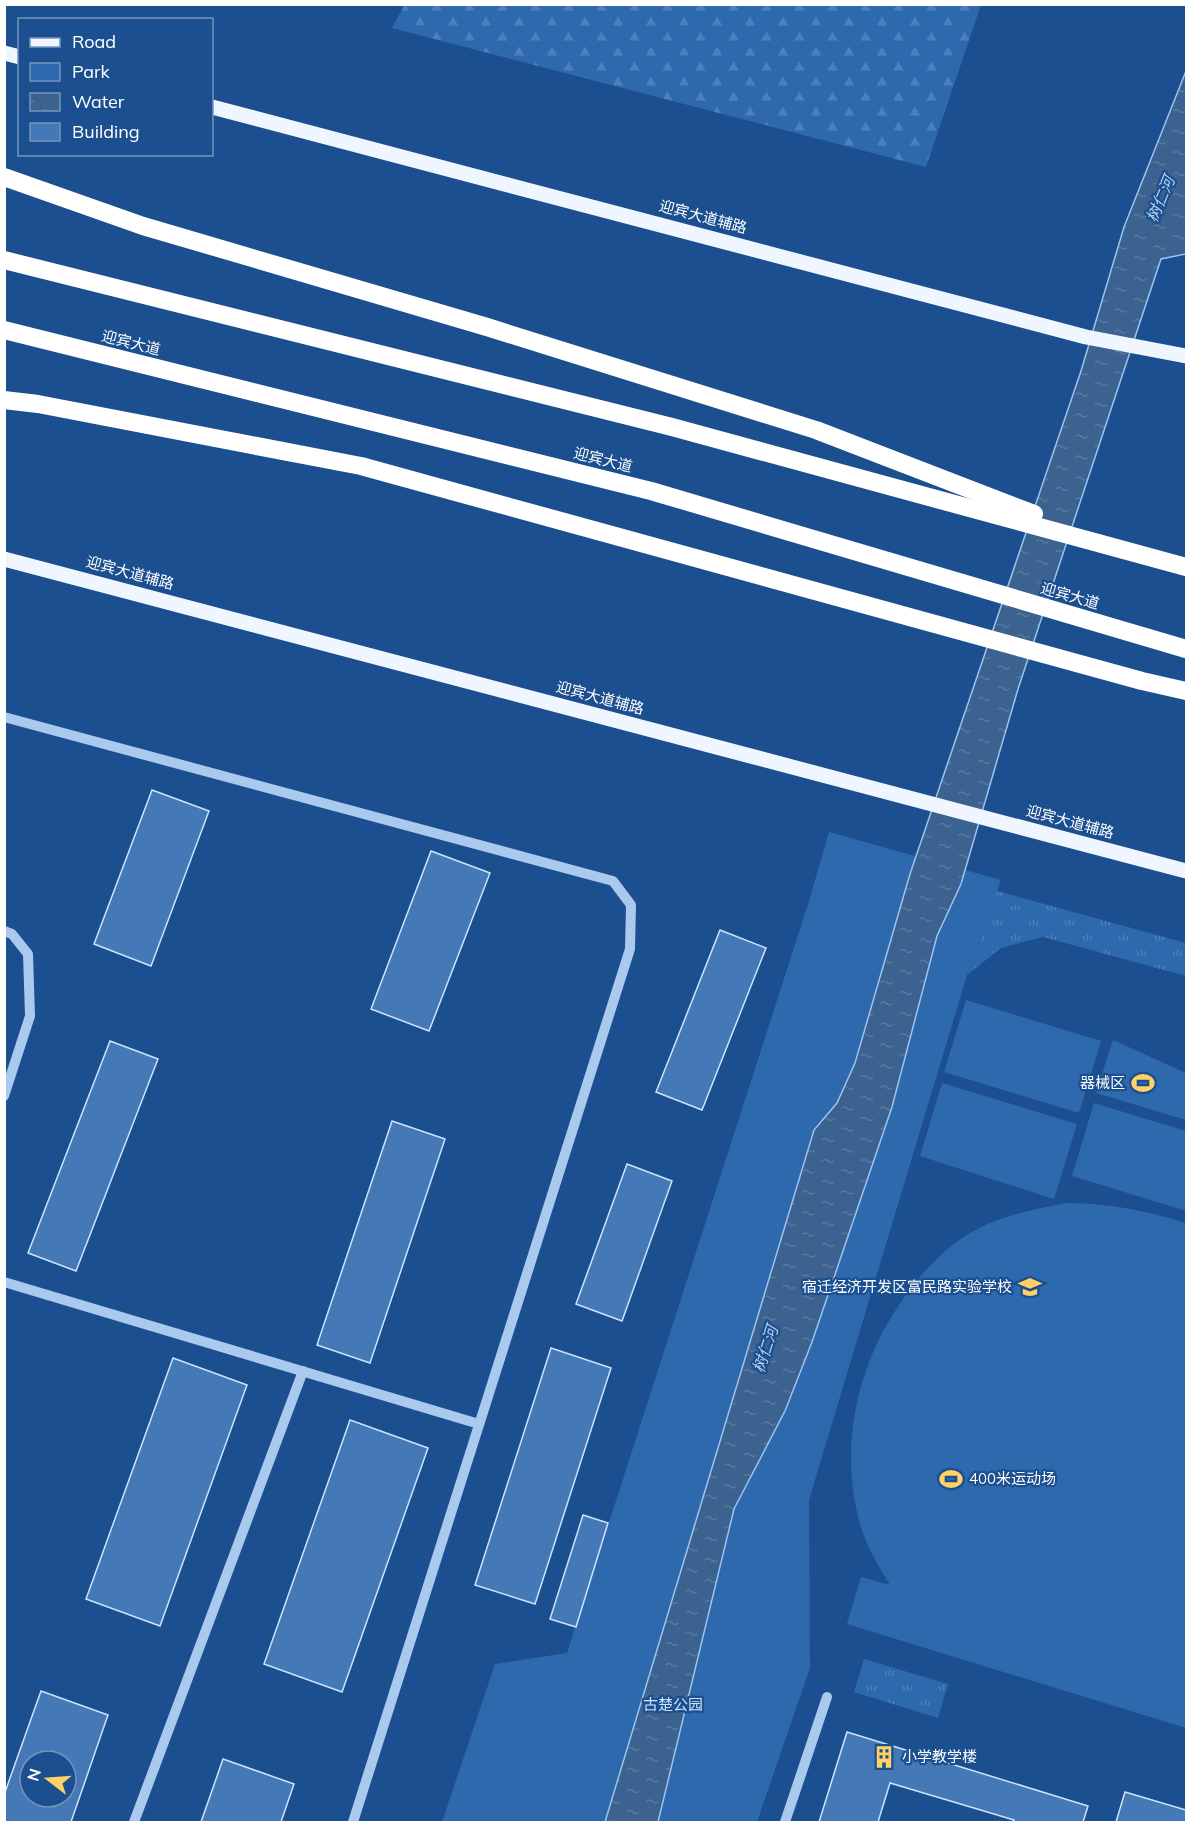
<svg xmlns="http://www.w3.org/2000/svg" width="1191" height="1827" font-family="Mulish,'Noto Sans SC',sans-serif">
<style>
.grass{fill:url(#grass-tufts)}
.forest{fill:url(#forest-firs)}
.park{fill:#2e69ad}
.water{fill:url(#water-ripples);stroke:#9cc4f0;stroke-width:1.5}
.building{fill:#4478b7;stroke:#cfe3fa;stroke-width:1.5;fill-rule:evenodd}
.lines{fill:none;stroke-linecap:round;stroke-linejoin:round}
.minor{stroke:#a9c9ee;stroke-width:10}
.major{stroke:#f0f6ff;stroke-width:15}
.highway{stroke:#fff;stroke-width:18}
.labels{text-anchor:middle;stroke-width:4.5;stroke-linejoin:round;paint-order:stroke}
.street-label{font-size:15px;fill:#fff;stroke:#1b4f8f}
.poi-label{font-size:15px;fill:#fff;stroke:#1b4f8f;text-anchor:end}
.park-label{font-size:15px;fill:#cfe3fa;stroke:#1b4f8f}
.water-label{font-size:16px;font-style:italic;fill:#b5d3f5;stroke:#1b4f8f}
</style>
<defs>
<pattern id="grass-tufts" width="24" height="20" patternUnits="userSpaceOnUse" patternTransform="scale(1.5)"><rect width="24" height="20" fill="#2e69ad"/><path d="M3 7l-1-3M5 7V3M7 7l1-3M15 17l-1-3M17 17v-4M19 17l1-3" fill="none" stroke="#4d80b9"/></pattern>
<pattern id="forest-firs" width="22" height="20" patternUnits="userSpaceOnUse" patternTransform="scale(1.5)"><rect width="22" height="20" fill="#2e69ad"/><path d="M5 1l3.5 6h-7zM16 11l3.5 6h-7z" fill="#4d80b9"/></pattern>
<pattern id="water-ripples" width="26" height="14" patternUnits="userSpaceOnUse" patternTransform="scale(1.5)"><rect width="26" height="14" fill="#3c6290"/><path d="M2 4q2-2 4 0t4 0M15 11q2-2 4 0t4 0" fill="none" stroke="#597aa1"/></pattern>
</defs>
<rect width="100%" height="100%" fill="#1b4f8f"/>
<g class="grass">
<polygon points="997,891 1186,943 1186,976 1043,937 1001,948 967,975"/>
<polygon points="864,1659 948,1684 938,1718 854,1692"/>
</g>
<polygon class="forest" points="405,4 981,4 981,5 926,167 392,28"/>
<g class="park">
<polygon points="829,832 1001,880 967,975 809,1500 810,1668 757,1822 442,1822 495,1664 567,1653 809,901"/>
<polygon points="966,1000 1101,1041 1079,1113 944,1072"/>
<polygon points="1113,1040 1186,1073 1186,1120 1096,1093"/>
<polygon points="942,1083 1077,1124 1054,1199 920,1156"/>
<polygon points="1094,1103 1186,1131 1186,1211 1072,1176"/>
<path d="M1067 1203C1111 1204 1144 1210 1186 1223V1728L847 1624 861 1577 890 1585C878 1565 866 1546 860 1524 838 1444 858 1360 906 1295 925 1268 950 1243 979 1228 1007 1214 1036 1209 1067 1203Z"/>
</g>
<polygon class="water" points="1186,71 1186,254 1161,259 1018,689 961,884 937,936 892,1107 812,1342 785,1411 734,1509 658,1822 605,1822 814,1130 837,1103 855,1063 910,874 1081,371 1124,227"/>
<g class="building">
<polygon points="152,790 209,811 151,966 94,944"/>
<polygon points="431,851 490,873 429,1031 371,1009"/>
<polygon points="720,930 766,948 702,1110 656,1092"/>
<polygon points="110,1041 158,1059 76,1271 28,1253"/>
<polygon points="392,1121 445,1139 370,1363 317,1345"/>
<polygon points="627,1164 672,1181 622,1321 576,1304"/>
<polygon points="551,1348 611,1368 535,1604 475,1585"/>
<polygon points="173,1358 247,1385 160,1626 86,1599"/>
<polygon points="350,1420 428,1448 342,1692 264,1664"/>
<polygon points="583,1515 608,1523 576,1627 550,1619"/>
<path d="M41 1691 108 1715 71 1822H4V1795ZM30 1761H66V1797H30Z"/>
<polygon points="847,1732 1088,1806 1083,1822 1013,1822 1014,1820 890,1783 878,1822 819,1822"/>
<polygon points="223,1759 294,1784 281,1822 201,1822"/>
<polygon points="1125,1792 1186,1810 1186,1822 1116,1822"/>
</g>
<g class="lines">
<g class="minor">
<polyline points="4,717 613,881 631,905 630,949 353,1822"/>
<polyline points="4,931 12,934 28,954 30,1016 4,1096"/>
<polyline points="4,1282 479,1424"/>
<polyline points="134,1822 303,1371"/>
<polyline points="785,1822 827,1697"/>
</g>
<g class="major">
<polyline points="4,53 20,57"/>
<polyline points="212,107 1086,337 1186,356"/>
<polyline points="4,559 1186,871"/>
</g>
<g class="highway">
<polyline points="4,177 143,226 487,327 816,430 1034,514"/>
<polyline points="4,260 672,427 1186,567"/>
<polyline points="4,330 651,491 1186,649"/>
<polyline points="4,400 38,404 361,466 1142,681 1186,691"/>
</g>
</g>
<defs>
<g id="stadium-bare" transform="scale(1.8)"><path d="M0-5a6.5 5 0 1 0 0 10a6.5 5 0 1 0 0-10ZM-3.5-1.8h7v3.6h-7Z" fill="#ffd166" stroke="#1b4f8f" stroke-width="2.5" paint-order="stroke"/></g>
<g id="school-bare" transform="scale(1.8)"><path d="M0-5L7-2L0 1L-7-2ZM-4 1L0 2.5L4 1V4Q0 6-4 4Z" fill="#ffd166" stroke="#1b4f8f" stroke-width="2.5" paint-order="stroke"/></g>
<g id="building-bare" transform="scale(1.8)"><path d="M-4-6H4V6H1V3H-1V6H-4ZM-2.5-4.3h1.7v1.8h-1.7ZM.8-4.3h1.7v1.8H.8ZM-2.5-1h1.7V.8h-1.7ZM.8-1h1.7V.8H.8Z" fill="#ffd166" stroke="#1b4f8f" stroke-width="2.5" paint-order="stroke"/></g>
</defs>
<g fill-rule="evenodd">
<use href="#stadium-bare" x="1143" y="1083"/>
<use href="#school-bare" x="1030" y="1287"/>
<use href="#stadium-bare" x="951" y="1479"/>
<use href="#building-bare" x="884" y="1757"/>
</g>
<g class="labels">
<g class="street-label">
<text transform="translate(703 217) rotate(15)" y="5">迎宾大道辅路</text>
<text transform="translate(131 343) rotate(14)" y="5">迎宾大道</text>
<text transform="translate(603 460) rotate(14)" y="5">迎宾大道</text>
<text transform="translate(130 573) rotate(15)" y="5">迎宾大道辅路</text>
<text transform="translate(1070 596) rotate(16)" y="5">迎宾大道</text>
<text transform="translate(600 698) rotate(15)" y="5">迎宾大道辅路</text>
<text transform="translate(1070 822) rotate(15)" y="5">迎宾大道辅路</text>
</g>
<g class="poi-label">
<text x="1125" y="1088">器械区</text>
<text x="1012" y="1292">宿迁经济开发区富民路实验学校</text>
<text x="969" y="1484" text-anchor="start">400米运动场</text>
<text x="902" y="1762" text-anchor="start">小学教学楼</text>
</g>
<g class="park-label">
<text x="673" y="1710">古楚公园</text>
</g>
<g class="water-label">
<text transform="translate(1160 199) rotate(-67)" y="6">树仁河</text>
<text transform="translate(765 1349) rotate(-72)" y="6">树仁河</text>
</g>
</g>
<rect width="1191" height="1827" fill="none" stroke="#ffffff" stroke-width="12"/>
<rect x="18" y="18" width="195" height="138" fill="#1b4f8f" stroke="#7695bc" stroke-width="1.5"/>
<rect x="30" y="38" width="30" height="9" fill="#f0f6ff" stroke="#7695bc" stroke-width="1.5"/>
<text x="72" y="48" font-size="18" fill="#ffffff">Road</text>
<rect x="30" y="63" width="30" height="18" fill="#2e69ad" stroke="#7695bc" stroke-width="1.5"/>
<text x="72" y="78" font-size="18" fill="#ffffff">Park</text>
<rect x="30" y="93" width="30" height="18" fill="url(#water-ripples)" stroke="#7695bc" stroke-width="1.5"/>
<text x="72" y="108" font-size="18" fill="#ffffff">Water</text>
<rect x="30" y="123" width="30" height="18" fill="#4478b7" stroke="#7695bc" stroke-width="1.5"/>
<text x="72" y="138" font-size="18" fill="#ffffff">Building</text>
<g transform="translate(48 1779) rotate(287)"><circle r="28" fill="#1b4f8f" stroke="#7695bc" stroke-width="1.5"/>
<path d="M0-4.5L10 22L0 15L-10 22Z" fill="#ffd166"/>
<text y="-9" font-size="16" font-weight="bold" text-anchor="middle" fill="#ffffff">N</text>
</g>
</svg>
